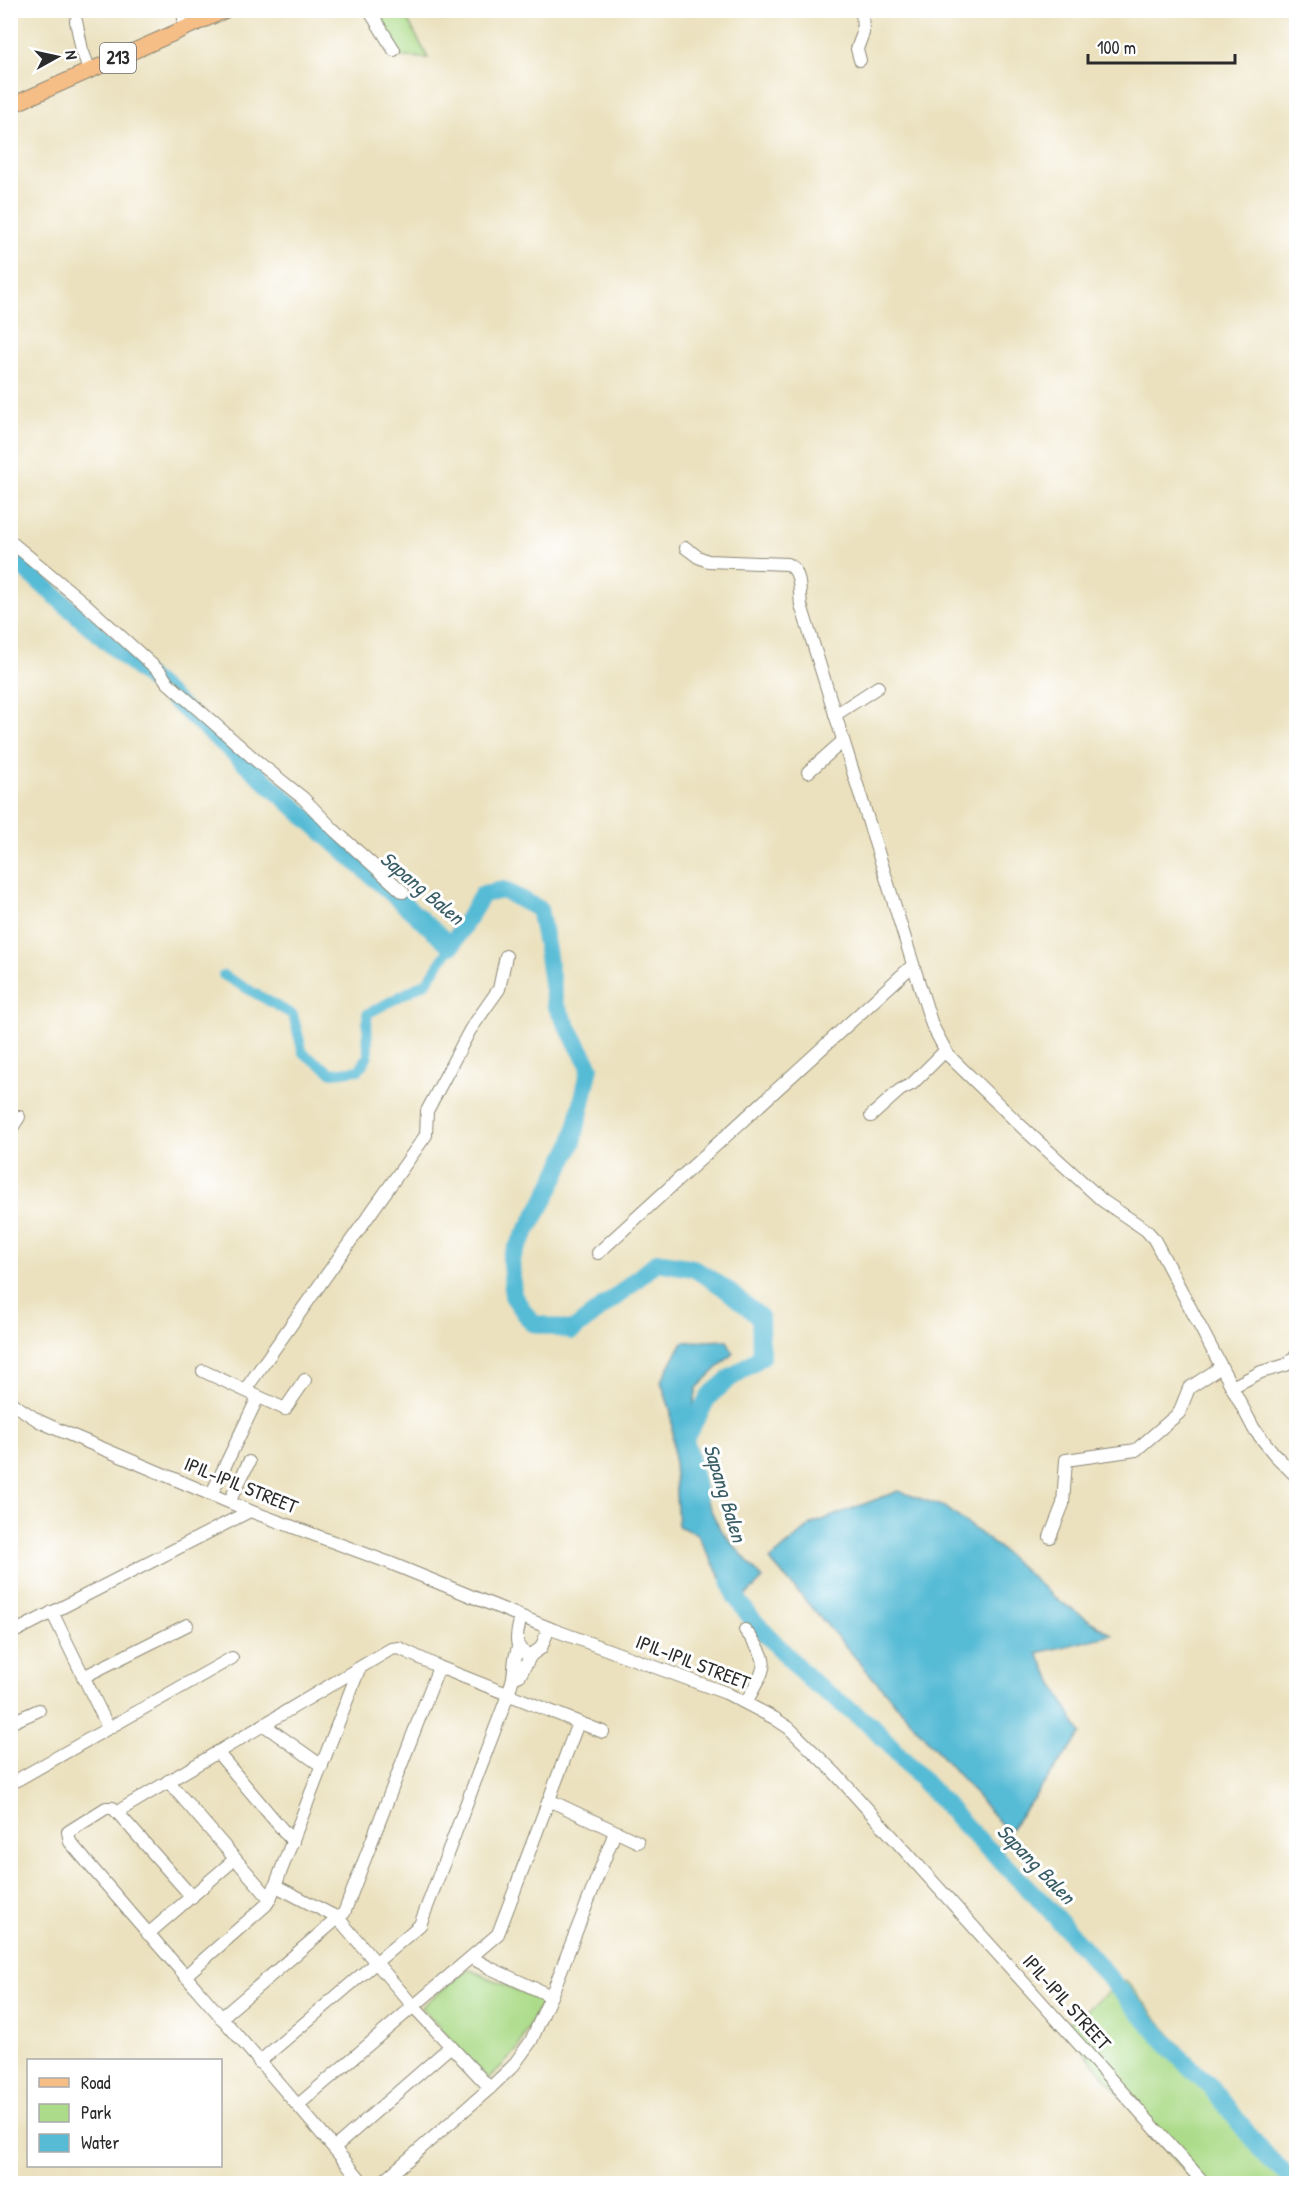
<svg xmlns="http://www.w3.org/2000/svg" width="1307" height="2194" font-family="'Patrick Hand',sans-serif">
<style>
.green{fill:#acdb89;stroke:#6c835a;stroke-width:1.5}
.water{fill:#57bbd5;stroke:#417380;stroke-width:1.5}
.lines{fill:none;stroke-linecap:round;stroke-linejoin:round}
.stream{stroke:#57bbd5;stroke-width:3}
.canal{stroke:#57bbd5;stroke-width:10}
.river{stroke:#57bbd5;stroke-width:18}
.minor-casing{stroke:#8b8674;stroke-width:14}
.major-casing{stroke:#8b8674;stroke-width:17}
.minor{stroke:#fff;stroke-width:12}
.major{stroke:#f6be87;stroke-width:15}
.labels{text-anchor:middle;stroke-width:6;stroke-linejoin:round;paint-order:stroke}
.shield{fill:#fff;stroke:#6b6b6b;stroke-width:1.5}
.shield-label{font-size:18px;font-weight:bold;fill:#2b2b2b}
.street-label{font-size:20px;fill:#2b2b2b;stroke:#fff}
.water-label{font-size:21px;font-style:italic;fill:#3a5d66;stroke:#fff}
</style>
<rect width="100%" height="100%" fill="#fff"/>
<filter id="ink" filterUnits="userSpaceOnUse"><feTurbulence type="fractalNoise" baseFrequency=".0167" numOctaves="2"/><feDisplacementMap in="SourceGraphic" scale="12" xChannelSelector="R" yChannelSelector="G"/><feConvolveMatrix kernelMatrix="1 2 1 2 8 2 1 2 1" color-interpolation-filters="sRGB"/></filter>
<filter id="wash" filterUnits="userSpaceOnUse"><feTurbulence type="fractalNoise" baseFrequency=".008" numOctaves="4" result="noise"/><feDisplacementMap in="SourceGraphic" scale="24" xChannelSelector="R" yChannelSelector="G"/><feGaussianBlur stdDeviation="1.35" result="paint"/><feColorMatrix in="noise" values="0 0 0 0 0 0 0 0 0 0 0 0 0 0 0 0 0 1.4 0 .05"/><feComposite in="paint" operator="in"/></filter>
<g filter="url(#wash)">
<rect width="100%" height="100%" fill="#ebe1be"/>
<g class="green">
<polygon points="375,11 403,11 428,58 402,57"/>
<polygon points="468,1969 542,2001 517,2050 488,2080 421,2007"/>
<polygon points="1125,1980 1296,2183 1195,2183 1063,2027"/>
</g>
<g class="water">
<polygon points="727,1340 733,1353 697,1388 684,1454 720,1529 763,1579 736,1605 697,1534 678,1526 671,1412 661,1381 683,1342"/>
<polygon points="898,1491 945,1507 999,1548 1056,1599 1112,1635 1037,1653 1081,1734 1008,1832 770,1560 812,1524"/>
</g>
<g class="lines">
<polyline class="stream" points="481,891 483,894"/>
<polyline class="canal" points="223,975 293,1015 303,1053 332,1073 359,1070 368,1056 367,1014 427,982 451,946"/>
<g class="river">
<polyline points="10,558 35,578 151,680"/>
<polyline points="155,683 451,946 483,894 503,890 539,909 547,950 555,1004 590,1067 573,1142 544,1201 511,1258 513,1296 532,1323 572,1331 622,1292 657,1262 693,1268 723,1287 760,1317 761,1357 729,1379 710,1395 685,1438 698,1496"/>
<polyline points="730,1581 735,1596 751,1618 810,1680 873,1727 968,1829 1046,1906 1179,2057 1211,2087 1265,2155 1296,2182"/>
</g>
</g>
</g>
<g filter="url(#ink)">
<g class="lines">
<g class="minor-casing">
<g id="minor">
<polyline points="184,10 184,29"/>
<polyline points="369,10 394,50"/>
<polyline points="76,21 82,50 90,71"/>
<polyline points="860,60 857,49 863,33 862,10"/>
<polyline points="10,541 83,602 161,673 167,682 259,763 303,798 334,830 403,892"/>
<path d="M686 548 698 557 708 561 787 564C802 570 799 591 801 605L932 1025 948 1055 1022 1127 1103 1201 1146 1230 1154 1239 1254 1429 1275 1455 1296 1476"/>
<polyline points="835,715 878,687"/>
<polyline points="808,772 843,741"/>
<polyline points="871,1116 900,1090 912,1084 945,1051"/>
<polyline points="10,1131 19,1117"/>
<polyline points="598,1253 913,965"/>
<polyline points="203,1371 285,1409 305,1380"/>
<polyline points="1232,1387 1261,1372 1286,1365 1296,1356"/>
<polyline points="245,1390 426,1135 427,1111 470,1030 499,989 506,956"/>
<polyline points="10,1402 39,1421 59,1430 250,1511 390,1563 554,1630 726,1693 774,1718 789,1728 835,1773 1205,2184"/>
<polyline points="211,1495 258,1397"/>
<polyline points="229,1502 249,1462"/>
<polyline points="1050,1537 1063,1504 1066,1460 1136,1450 1179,1413 1189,1388 1221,1367"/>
<polyline points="52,1612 108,1727"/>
<path d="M521 1617C517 1632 511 1651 531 1655L541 1648 549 1628"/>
<path d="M745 1630C774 1666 765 1665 746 1703"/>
<polyline points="10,1634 250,1511"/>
<polyline points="518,1647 515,1658 513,1678 520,1675 531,1655"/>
<polyline points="83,1677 187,1625"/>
<polyline points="10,1723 39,1710"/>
<polyline points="264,1725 322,1766"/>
<polyline points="217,1752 293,1842"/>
<polyline points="168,1781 270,1899"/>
<polyline points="10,1784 232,1658"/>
<polyline points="549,1800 638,1842"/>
<polyline points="117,1812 192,1897"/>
<polyline points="276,1886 338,1918 414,2007 490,2088"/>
<polyline points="148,1934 235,1859"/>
<polyline points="472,1958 492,1969 551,1996 615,1832"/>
<polyline points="185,1976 266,1905 270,1899 359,1669"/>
<polyline points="221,2018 344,1913 439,1667"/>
<polyline points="259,2062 420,1925 508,1695 513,1678"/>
<polyline points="298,2105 498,1934 578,1723"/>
<polyline points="334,2148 451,2046"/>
<path d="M364 2184C268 2068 167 1957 70 1842L68 1832 106 1808H113L117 1812 391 1649 399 1648 439 1667 603 1732"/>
<polyline points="380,2184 490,2088 513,2066 531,2041 551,1996"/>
</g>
</g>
<g class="major-casing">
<polyline id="major" points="10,106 226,10"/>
</g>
<use href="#minor" class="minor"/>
<use href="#major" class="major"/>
</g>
</g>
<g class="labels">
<rect class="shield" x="100" y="43" width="36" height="30" rx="4.5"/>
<g class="shield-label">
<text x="118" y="64">213</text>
</g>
<g class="street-label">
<text transform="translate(241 1485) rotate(22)" y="7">IPIL-IPIL STREET</text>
<text transform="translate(693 1662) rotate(21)" y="7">IPIL-IPIL STREET</text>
<text transform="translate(1067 2002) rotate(48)" y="7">IPIL-IPIL STREET</text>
</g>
<g class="water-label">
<text transform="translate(422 888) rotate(40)" y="7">Sapang Balen</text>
<text transform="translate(725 1493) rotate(73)" y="7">Sapang Balen</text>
<text transform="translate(1036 1864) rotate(46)" y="7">Sapang Balen</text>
</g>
</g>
<rect width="1307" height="2194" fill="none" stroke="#fff" stroke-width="36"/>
<rect x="27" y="2059" width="195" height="108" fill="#ffffff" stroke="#aaaaaa" stroke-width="1.5"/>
<rect x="39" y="2078" width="30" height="9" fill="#f6be87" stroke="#aaaaaa" stroke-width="1.5"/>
<text x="81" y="2089" font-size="18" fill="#2b2b2b">Road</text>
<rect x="39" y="2104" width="30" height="18" fill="#acdb89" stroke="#aaaaaa" stroke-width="1.5"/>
<text x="81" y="2119" font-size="18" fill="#2b2b2b">Park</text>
<rect x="39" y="2134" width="30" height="18" fill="#57bbd5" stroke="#aaaaaa" stroke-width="1.5"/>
<text x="81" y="2149" font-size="18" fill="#2b2b2b">Water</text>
<g transform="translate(57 57) rotate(82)" stroke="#ffffff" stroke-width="4.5" paint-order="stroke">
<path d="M0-4.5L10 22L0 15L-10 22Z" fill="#2b2b2b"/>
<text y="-9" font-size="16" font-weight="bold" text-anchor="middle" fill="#2b2b2b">N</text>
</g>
<path d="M1088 54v9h147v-9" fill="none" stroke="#2b2b2b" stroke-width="3"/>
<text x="1097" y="54" font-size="18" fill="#2b2b2b" stroke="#ffffff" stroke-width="4.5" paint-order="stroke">100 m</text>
</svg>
